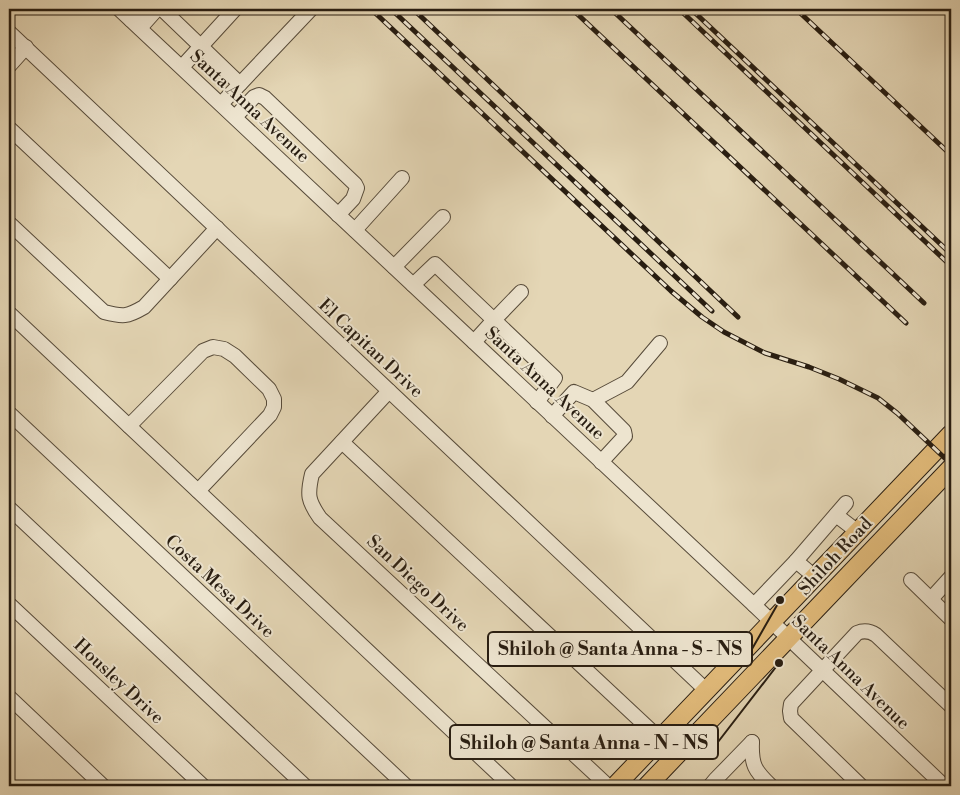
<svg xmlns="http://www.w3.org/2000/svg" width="960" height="795" font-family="'Libre Bodoni',serif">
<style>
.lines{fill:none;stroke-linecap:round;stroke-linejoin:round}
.minor-casing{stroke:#574b3a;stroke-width:16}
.major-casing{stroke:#281d11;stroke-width:20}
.minor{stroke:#ede4cf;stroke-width:14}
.major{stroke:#e2bb7a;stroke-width:18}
.rail-casing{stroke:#281d11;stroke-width:5}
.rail{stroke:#ede4cf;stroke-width:3;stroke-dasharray:9;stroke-linecap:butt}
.labels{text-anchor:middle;stroke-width:4;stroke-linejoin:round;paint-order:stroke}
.street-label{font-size:18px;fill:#281d11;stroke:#ede4cf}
.leader{fill:none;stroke:#281d11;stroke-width:2}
.callout-dot{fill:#281d11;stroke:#ede4cf;stroke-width:2}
.callout{fill:#ede4cf;stroke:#281d11;stroke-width:2}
.callout-label{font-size:19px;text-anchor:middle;font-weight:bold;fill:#281d11}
</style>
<rect width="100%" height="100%" fill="#e4d6b5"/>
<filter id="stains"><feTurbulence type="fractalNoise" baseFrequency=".004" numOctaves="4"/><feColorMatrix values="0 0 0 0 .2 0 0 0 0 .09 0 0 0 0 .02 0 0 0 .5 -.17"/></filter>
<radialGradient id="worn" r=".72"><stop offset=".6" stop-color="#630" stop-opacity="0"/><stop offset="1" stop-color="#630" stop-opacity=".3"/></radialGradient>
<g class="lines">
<g class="minor-casing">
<g id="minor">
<polyline points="119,9 754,605 944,786"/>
<polyline points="162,9 240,84"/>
<polyline points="131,20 141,9"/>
<polyline points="140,28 157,9"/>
<polyline points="9,32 707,691"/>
<polyline points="9,66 26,47"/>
<polyline points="182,67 235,9"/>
<polyline points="221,104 311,9"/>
<polyline points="235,117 254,97 259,95 265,98 355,184 357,188 353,199 338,215"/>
<polyline points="9,128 170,279"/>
<path d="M9 223 104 312C123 317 127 317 144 307L217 228"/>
<polyline points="355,230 402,178"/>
<polyline points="394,267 443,217"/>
<polyline points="413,285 435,264 555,378 537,402"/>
<polyline points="9,313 511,786"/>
<polyline points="474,342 494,320 521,292"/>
<path d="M389 391 312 474C307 495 308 501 320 518L608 786"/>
<polyline points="593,400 627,382 660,343"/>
<polyline points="9,413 406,786"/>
<polyline points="552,416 574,392 593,400 624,431 625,436 601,462"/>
<polyline points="129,426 203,351 213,347 224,349 235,356 269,389 274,399 274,407 270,415 198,491"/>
<polyline points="342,442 660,739"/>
<polyline points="9,508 305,786"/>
<polyline points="836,515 858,532"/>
<polyline points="796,561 815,577"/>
<polyline points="911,580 951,619"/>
<polyline points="931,599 951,577"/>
<polyline points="9,604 203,786"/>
<polyline points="754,605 796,561 846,503"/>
<polyline points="9,697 103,786"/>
<path d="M752 742C751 765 755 771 771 786"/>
<polyline points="710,786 715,780 752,742"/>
<path d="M861 786 791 718 790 711 791 704 857 633C864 630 870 631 876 635L951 706"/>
</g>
</g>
<g class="major-casing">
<g id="major">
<polyline points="615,786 951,434"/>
<polyline points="647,786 951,468"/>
</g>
</g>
<use href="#minor" class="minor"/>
<use href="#major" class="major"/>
<g class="rail-casing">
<g id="rail">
<polyline points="371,9 671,291 702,317 724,332 765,353 809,367 839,379 878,398 897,413 951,464"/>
<polyline points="391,9 712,311"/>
<polyline points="413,9 738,317"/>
<polyline points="572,9 906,323"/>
<polyline points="611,9 924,303"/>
<polyline points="679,9 951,266"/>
<polyline points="691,9 951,254"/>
<polyline points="796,9 951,155"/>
</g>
</g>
<use href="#rail" class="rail"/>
</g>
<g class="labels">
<g class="street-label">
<text transform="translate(250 106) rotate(43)" y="6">Santa Anna Avenue</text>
<text transform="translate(371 348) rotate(43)" y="6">El Capitan Drive</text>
<text transform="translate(545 383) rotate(43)" y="6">Santa Anna Avenue</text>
<text transform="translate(835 556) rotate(-47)" y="6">Shiloh Road</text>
<text transform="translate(418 583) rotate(43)" y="6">San Diego Drive</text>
<text transform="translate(220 586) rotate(43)" y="6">Costa Mesa Drive</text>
<text transform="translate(851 672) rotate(44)" y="6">Santa Anna Avenue</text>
<text transform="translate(119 681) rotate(43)" y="6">Housley Drive</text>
</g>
</g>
<path class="leader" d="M780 600L752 649M779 663L718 742"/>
<g class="callout-dot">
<circle cx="780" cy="600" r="5"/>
<circle cx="779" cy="663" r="5"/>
</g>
<g class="callout">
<rect x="488" y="632" width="264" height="34" rx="5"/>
<rect x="450" y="725" width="268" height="34" rx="5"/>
</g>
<g class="callout-label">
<text x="620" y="655">Shiloh @ Santa Anna - S - NS</text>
<text x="584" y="749">Shiloh @ Santa Anna - N - NS</text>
</g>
<rect width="960" height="795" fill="none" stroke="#e4d6b5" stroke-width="30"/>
<rect x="10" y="10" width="940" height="775" fill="none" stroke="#281d11" stroke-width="2.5"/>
<rect x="15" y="15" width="930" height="765" fill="none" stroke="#281d11"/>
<rect width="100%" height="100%" filter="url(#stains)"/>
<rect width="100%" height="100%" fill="url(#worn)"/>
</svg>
